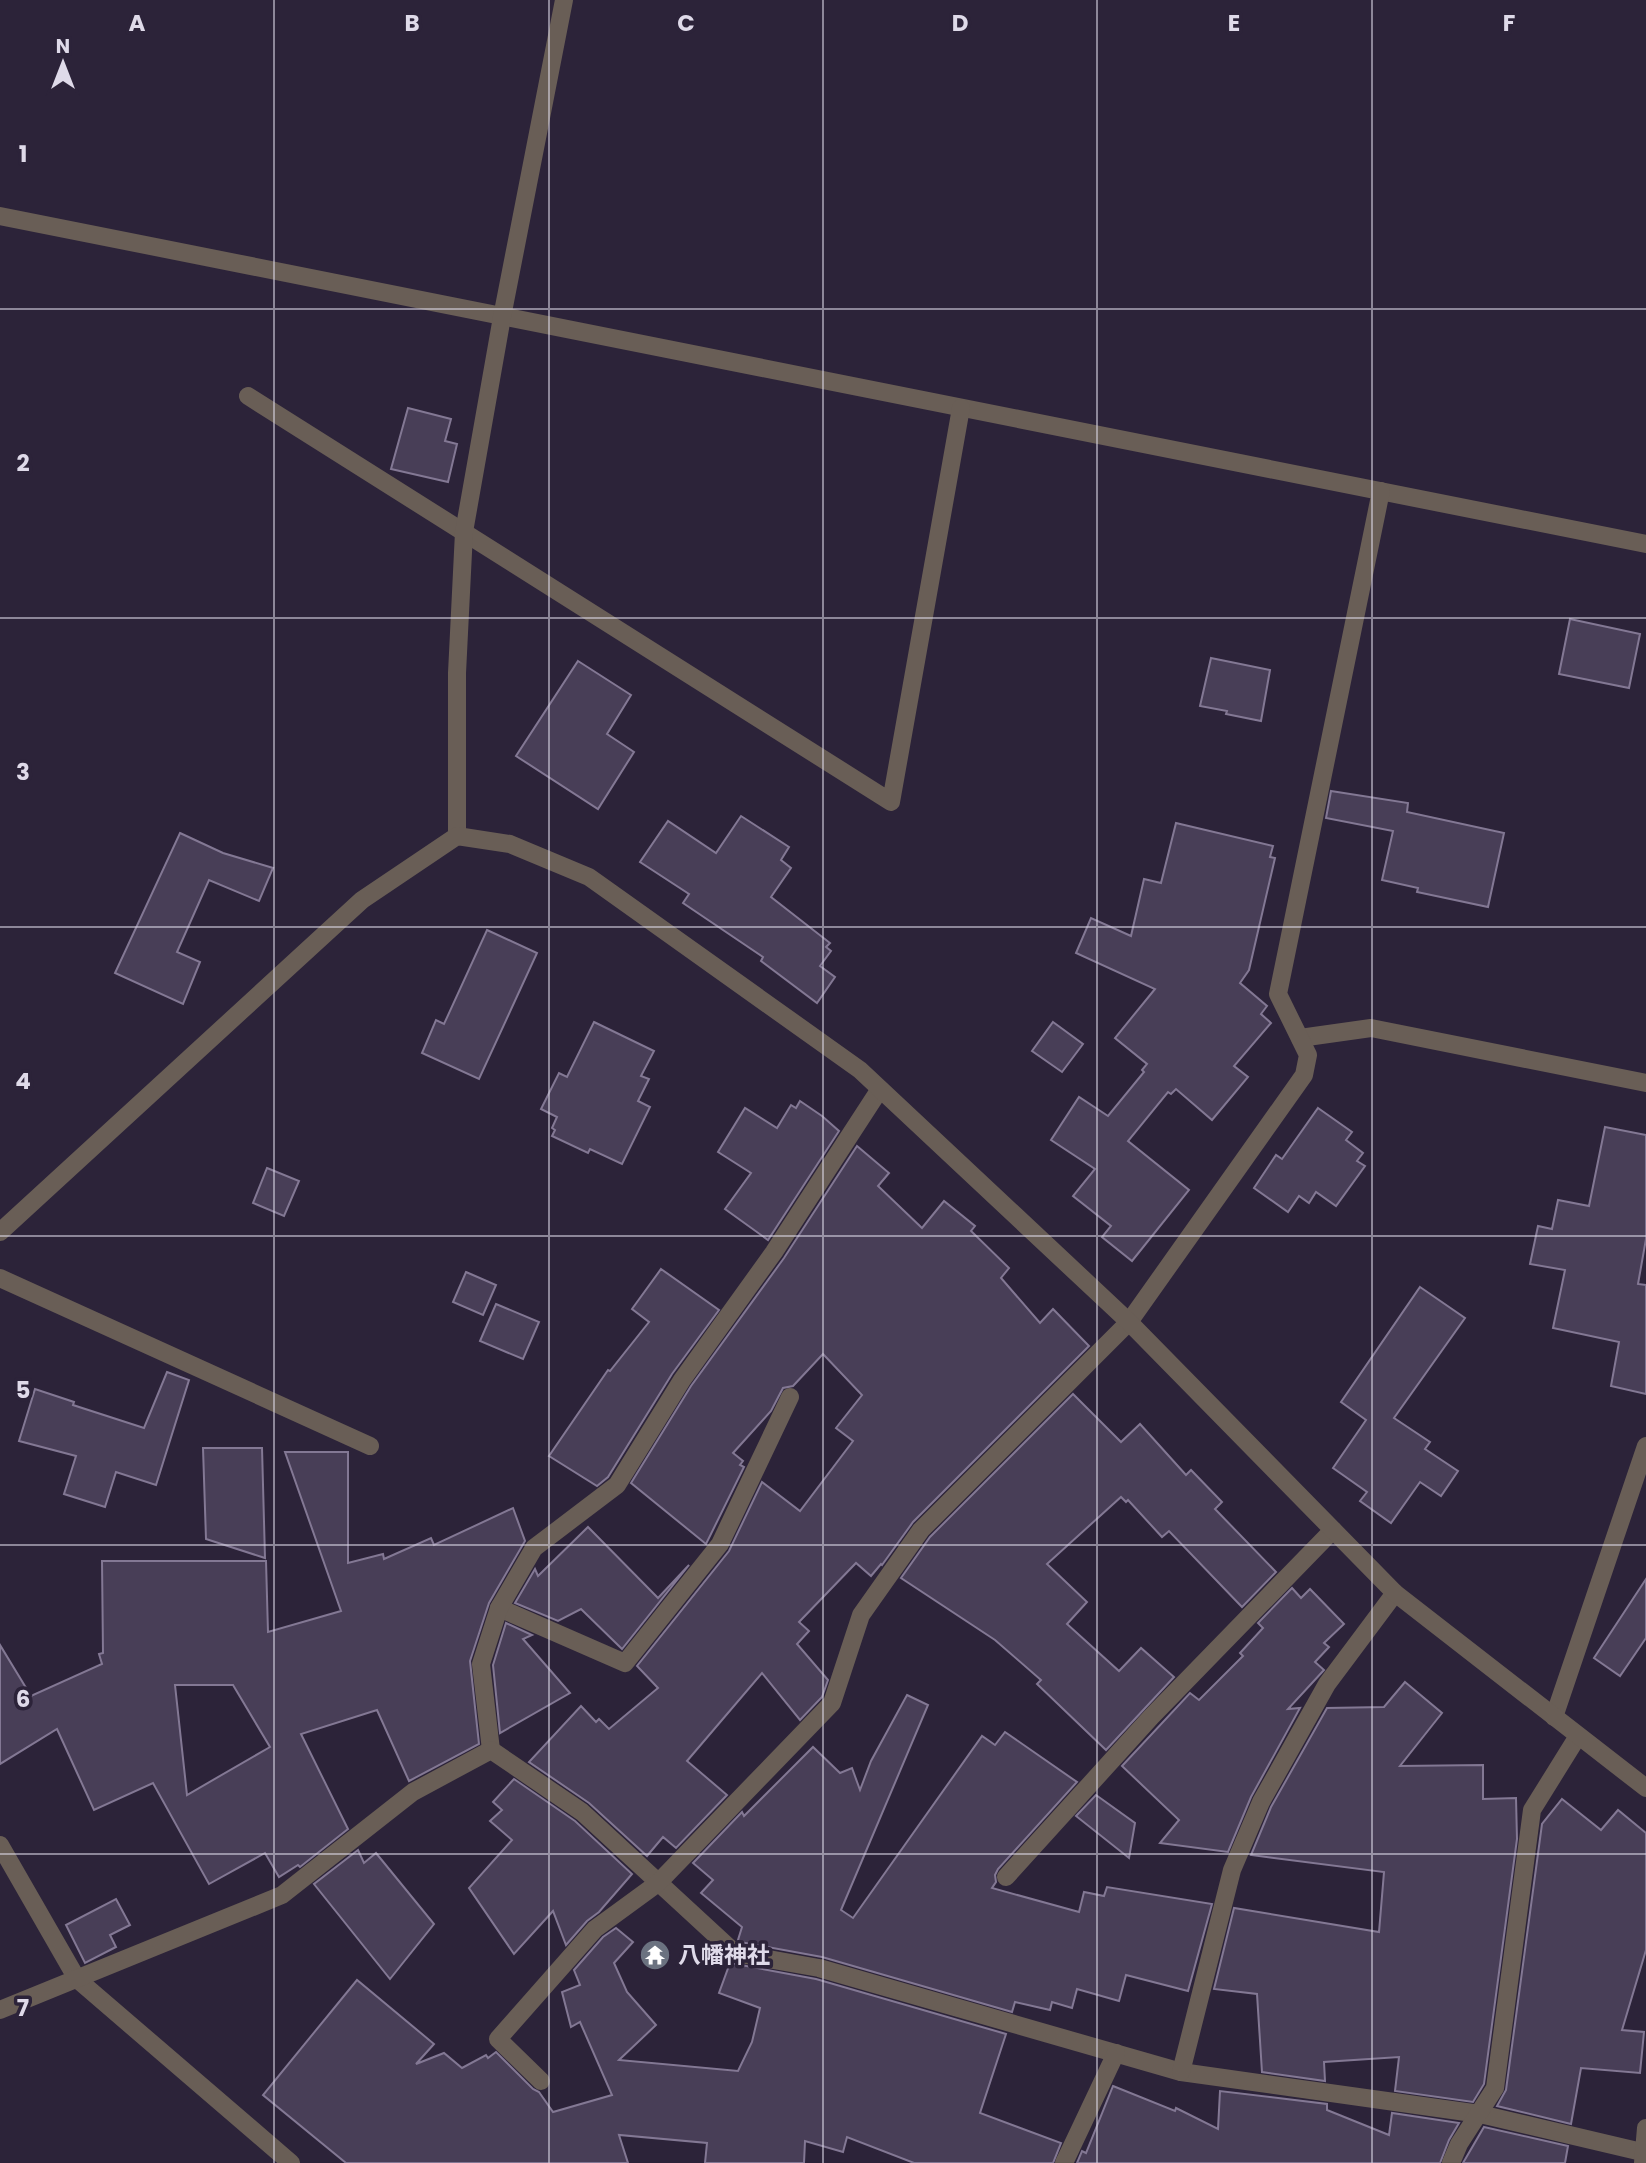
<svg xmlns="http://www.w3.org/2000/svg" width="1646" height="2163" font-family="Poppins,'Noto Sans JP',sans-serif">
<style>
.building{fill:#483e57;stroke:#837894;stroke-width:2;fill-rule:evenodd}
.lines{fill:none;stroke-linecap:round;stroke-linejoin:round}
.minor{stroke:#695e56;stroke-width:18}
.tertiary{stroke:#695e56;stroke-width:18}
.grid{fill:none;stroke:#dfdae9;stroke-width:2;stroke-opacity:0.55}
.labels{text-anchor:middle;stroke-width:7;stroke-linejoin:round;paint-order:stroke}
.poi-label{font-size:23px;font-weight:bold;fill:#dfdae9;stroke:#2c2339;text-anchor:start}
.grid-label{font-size:23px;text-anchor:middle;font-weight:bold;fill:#dfdae9;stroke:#2c2339;stroke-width:7;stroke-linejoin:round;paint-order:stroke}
</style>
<rect width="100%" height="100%" fill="#2c2339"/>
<g class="building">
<polygon points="408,408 451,419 445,441 457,444 448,482 391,469"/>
<polygon points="1570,619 1640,634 1629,688 1559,674"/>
<polygon points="1211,658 1270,670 1261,721 1226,714 1227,711 1200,706"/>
<polygon points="578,661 631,695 607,734 634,752 598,809 516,756"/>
<polygon points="1331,791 1408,803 1407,812 1504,833 1488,907 1417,892 1418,888 1382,880 1393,831 1326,818"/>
<polygon points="741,816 789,847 781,860 791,868 771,897 830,943 826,947 831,951 820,966 835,977 817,1003 761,961 763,957 683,903 689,894 640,862 668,821 716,853"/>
<polygon points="1176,823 1273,846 1270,857 1275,858 1249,970 1240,983 1267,1006 1261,1014 1271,1023 1234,1066 1248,1077 1212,1120 1176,1089 1171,1094 1168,1092 1128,1141 1189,1190 1132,1261 1102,1237 1111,1226 1073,1196 1095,1169 1051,1140 1079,1097 1108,1116 1144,1072 1142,1070 1147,1064 1115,1038 1155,989 1076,953 1091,918 1131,936 1144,879 1161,883"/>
<polygon points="180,833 223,853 273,868 259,901 209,880 177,952 200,962 183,1004 115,973"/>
<polygon points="487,930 537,953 479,1079 422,1053 436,1020 444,1024"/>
<polygon points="594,1022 654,1051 641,1076 649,1079 638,1101 650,1107 622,1164 590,1149 588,1153 552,1136 555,1130 552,1128 557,1117 541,1109 559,1073 567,1077"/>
<polygon points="1053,1022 1083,1044 1062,1072 1032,1051"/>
<polygon points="800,1101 822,1116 839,1131 768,1240 725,1209 751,1173 718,1152 745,1108 777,1128 791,1105 796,1108"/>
<polygon points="1318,1108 1352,1132 1346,1140 1363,1153 1357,1161 1365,1166 1336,1206 1316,1192 1309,1203 1299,1196 1288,1212 1254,1188 1276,1155 1282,1159"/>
<polygon points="1605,1127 1646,1135 1646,1239 1638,1284 1646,1285 1646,1394 1611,1386 1619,1342 1553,1328 1565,1270 1530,1264 1538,1226 1552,1229 1558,1200 1589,1206"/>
<polygon points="857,1146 889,1173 878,1186 922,1228 944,1201 975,1226 971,1231 1009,1268 1001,1278 1040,1323 1053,1309 1089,1346 913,1522 882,1565 881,1564 871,1576 856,1563 799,1622 809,1631 797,1644 828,1680 822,1697 800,1720 762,1673 687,1761 727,1795 676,1848 663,1837 647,1856 589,1803 529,1762 581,1706 596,1722 599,1719 609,1729 658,1688 637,1666 729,1551 762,1482 800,1511 853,1441 836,1428 862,1395 823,1354 793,1386 783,1388 771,1411 733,1453 743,1461 740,1465 744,1467 706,1544 631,1483 691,1386 784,1258"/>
<polygon points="267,1168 299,1181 284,1216 253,1203"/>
<polygon points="661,1269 719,1310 672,1374 608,1477 597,1486 549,1456 608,1370 610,1371 649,1322 632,1309"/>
<polygon points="466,1272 496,1285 483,1315 453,1302"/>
<polygon points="1420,1287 1465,1318 1394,1418 1430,1442 1425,1449 1458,1471 1441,1496 1420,1482 1391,1523 1360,1501 1367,1492 1333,1468 1366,1420 1341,1402"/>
<polygon points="496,1304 539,1322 523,1359 480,1341"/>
<polygon points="167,1372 189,1380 156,1485 116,1472 105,1507 64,1494 76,1456 19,1441 35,1389 74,1402 73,1405 144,1428"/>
<polygon points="1073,1394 1121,1442 1140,1424 1186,1475 1191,1470 1222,1502 1215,1509 1276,1572 1242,1607 1169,1531 1162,1537 1128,1500 1126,1502 1121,1497 1047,1564 1087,1602 1067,1624 1119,1671 1141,1648 1174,1677 1106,1750 1037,1684 1041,1680 995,1640 901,1578 930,1537"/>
<polygon points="203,1448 262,1448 265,1558 206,1539"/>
<path d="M285 1452H348V1563L383 1554 384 1559 431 1538 434 1545 513 1508 525 1541 489 1603 470 1661 479 1744 409 1781 377 1710 301 1734 348 1829 300 1867 298 1865 279 1877 265 1853 209 1884 153 1783 94 1810 57 1729 0 1764V1645L31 1696 102 1664 99 1654 103 1653 102 1561H266L268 1632 341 1611ZM175 1685H233L270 1747 187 1795Z"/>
<polygon points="588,1527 658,1598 689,1565 622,1649 581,1609 558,1621 515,1603 535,1569 538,1576"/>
<polygon points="1646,1579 1646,1638 1620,1676 1594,1658"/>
<polygon points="1292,1588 1301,1598 1310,1589 1344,1624 1324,1643 1329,1647 1315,1662 1324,1670 1288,1709 1300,1708 1251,1797 1228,1852 1160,1843 1179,1820 1122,1766 1190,1693 1199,1700 1243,1656 1240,1653 1263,1628 1258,1623"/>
<polygon points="506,1623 532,1635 523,1639 570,1693 500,1733 493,1665"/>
<polygon points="1405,1682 1442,1713 1400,1766 1483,1765 1483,1799 1516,1798 1517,1839 1484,2084 1473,2102 1395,2091 1399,2057 1324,2062 1325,2081 1262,2072 1257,1994 1214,1989 1234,1908 1379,1932 1384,1872 1251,1855 1271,1807 1327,1708 1384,1707"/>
<polygon points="907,1695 928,1705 841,1910 853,1918 982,1736 995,1745 1005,1732 1077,1782 998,1869 995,1875 996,1882 992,1888 1079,1912 1084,1892 1104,1896 1107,1887 1212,1904 1188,1991 1126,1975 1119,2001 1077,1989 1072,2008 1052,2002 1050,2010 1015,2002 1012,2012 822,1957 740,1942 738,1940 742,1927 701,1893 713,1880 693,1863 742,1812 744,1816 813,1747 840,1773 852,1768 860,1790 871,1761"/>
<polygon points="514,1779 575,1821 632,1874 599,1912 587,1921 566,1945 553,1911 514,1954 469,1888 512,1840 490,1821 502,1810 493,1802"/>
<polygon points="1096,1795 1135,1823 1129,1858 1076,1816"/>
<polygon points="1562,1799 1601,1830 1618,1810 1646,1833 1646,1950 1622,2030 1644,2032 1640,2073 1581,2068 1571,2124 1497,2106 1506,2090 1542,1824"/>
<polygon points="358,1850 364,1863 376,1853 434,1924 390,1979 314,1884"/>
<polygon points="116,1899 130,1925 110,1935 116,1947 85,1963 66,1925"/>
<polygon points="616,1928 633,1942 614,1963 627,1992 656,2025 619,2060 738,2071 752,2042 760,2008 719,1993 730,1963 816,1979 1006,2034 980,2113 1061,2143 1053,2163 914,2163 847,2137 843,2152 805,2141 804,2163 705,2163 707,2143 619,2135 628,2163 346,2163 263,2095 357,1980 434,2044 416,2064 444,2053 462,2068 486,2055 488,2058 496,2052 533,2089 539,2092 553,2112 612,2095 580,2022 571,2027 562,1992 580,1985 574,1970 603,1937"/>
<polygon points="1113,2086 1175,2111 1176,2108 1218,2129 1220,2091 1327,2104 1327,2110 1389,2135 1392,2113 1459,2123 1449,2140 1440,2163 1077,2163 1082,2151 1086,2153"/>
<polygon points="1484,2127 1568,2146 1565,2163 1463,2163"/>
</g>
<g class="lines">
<g class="minor">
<polyline points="0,216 1646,544"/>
<polyline points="248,396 891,802 961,408"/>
<polyline points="457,836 457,673 464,532 502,317 564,0"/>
<polyline points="1300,1038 1371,1028 1646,1083"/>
<polyline points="0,1278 370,1446"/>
<polyline points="499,1608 625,1663 720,1544 790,1397"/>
<polyline points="1554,1717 1646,1446"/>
<polyline points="491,1750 481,1664 499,1608 534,1548 617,1485 682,1380 774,1252 880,1089"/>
<polyline points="0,1845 77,1979 291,2163"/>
<polyline points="1006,1877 1151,1717 1333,1530"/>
<polyline points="0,2010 282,1895 413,1792 491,1750 582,1812 735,1953 819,1968 1181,2072 1480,2114 1646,2153"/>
<polyline points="1181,2072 1232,1870 1261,1802 1327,1684 1395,1593"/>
<polyline points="541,2081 498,2039 595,1929 658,1883 832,1703 861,1615 921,1530 1129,1322 1304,1075 1308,1055 1278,994 1381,491"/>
<polyline points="1064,2163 1116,2053"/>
<polyline points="1451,2163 1459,2144 1495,2088 1532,1810 1578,1736"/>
<polyline points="1643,2163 1646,2128"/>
</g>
<polyline class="tertiary" points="0,1232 362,900 457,836 510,844 589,877 860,1070 1129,1322 1395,1593 1646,1788"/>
</g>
<path class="grid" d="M274 0V2163M549 0V2163M823 0V2163M1097 0V2163M1372 0V2163M0 309H1646M0 618H1646M0 927H1646M0 1236H1646M0 1545H1646M0 1854H1646"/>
<defs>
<g id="temple-disc" transform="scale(1.575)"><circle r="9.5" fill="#6b7280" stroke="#2c2339"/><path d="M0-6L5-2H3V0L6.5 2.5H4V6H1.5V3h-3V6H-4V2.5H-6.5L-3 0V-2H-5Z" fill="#fff"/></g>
</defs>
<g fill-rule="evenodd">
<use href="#temple-disc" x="655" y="1955"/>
</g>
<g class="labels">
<g class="poi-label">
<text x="678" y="1963">八幡神社</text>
</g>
</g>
<g class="grid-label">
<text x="137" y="31">A</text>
<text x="412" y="31">B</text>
<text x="686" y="31">C</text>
<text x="960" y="31">D</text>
<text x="1234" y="31">E</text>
<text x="1509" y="31">F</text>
<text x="23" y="162">1</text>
<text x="23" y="471">2</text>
<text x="23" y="780">3</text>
<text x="23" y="1089">4</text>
<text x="23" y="1398">5</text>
<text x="23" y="1707">6</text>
<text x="23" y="2016">7</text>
</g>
<g transform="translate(63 63)" stroke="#2c2339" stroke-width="5" paint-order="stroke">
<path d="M0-5L12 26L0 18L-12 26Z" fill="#dfdae9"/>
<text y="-10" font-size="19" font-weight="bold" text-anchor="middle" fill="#dfdae9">N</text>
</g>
</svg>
